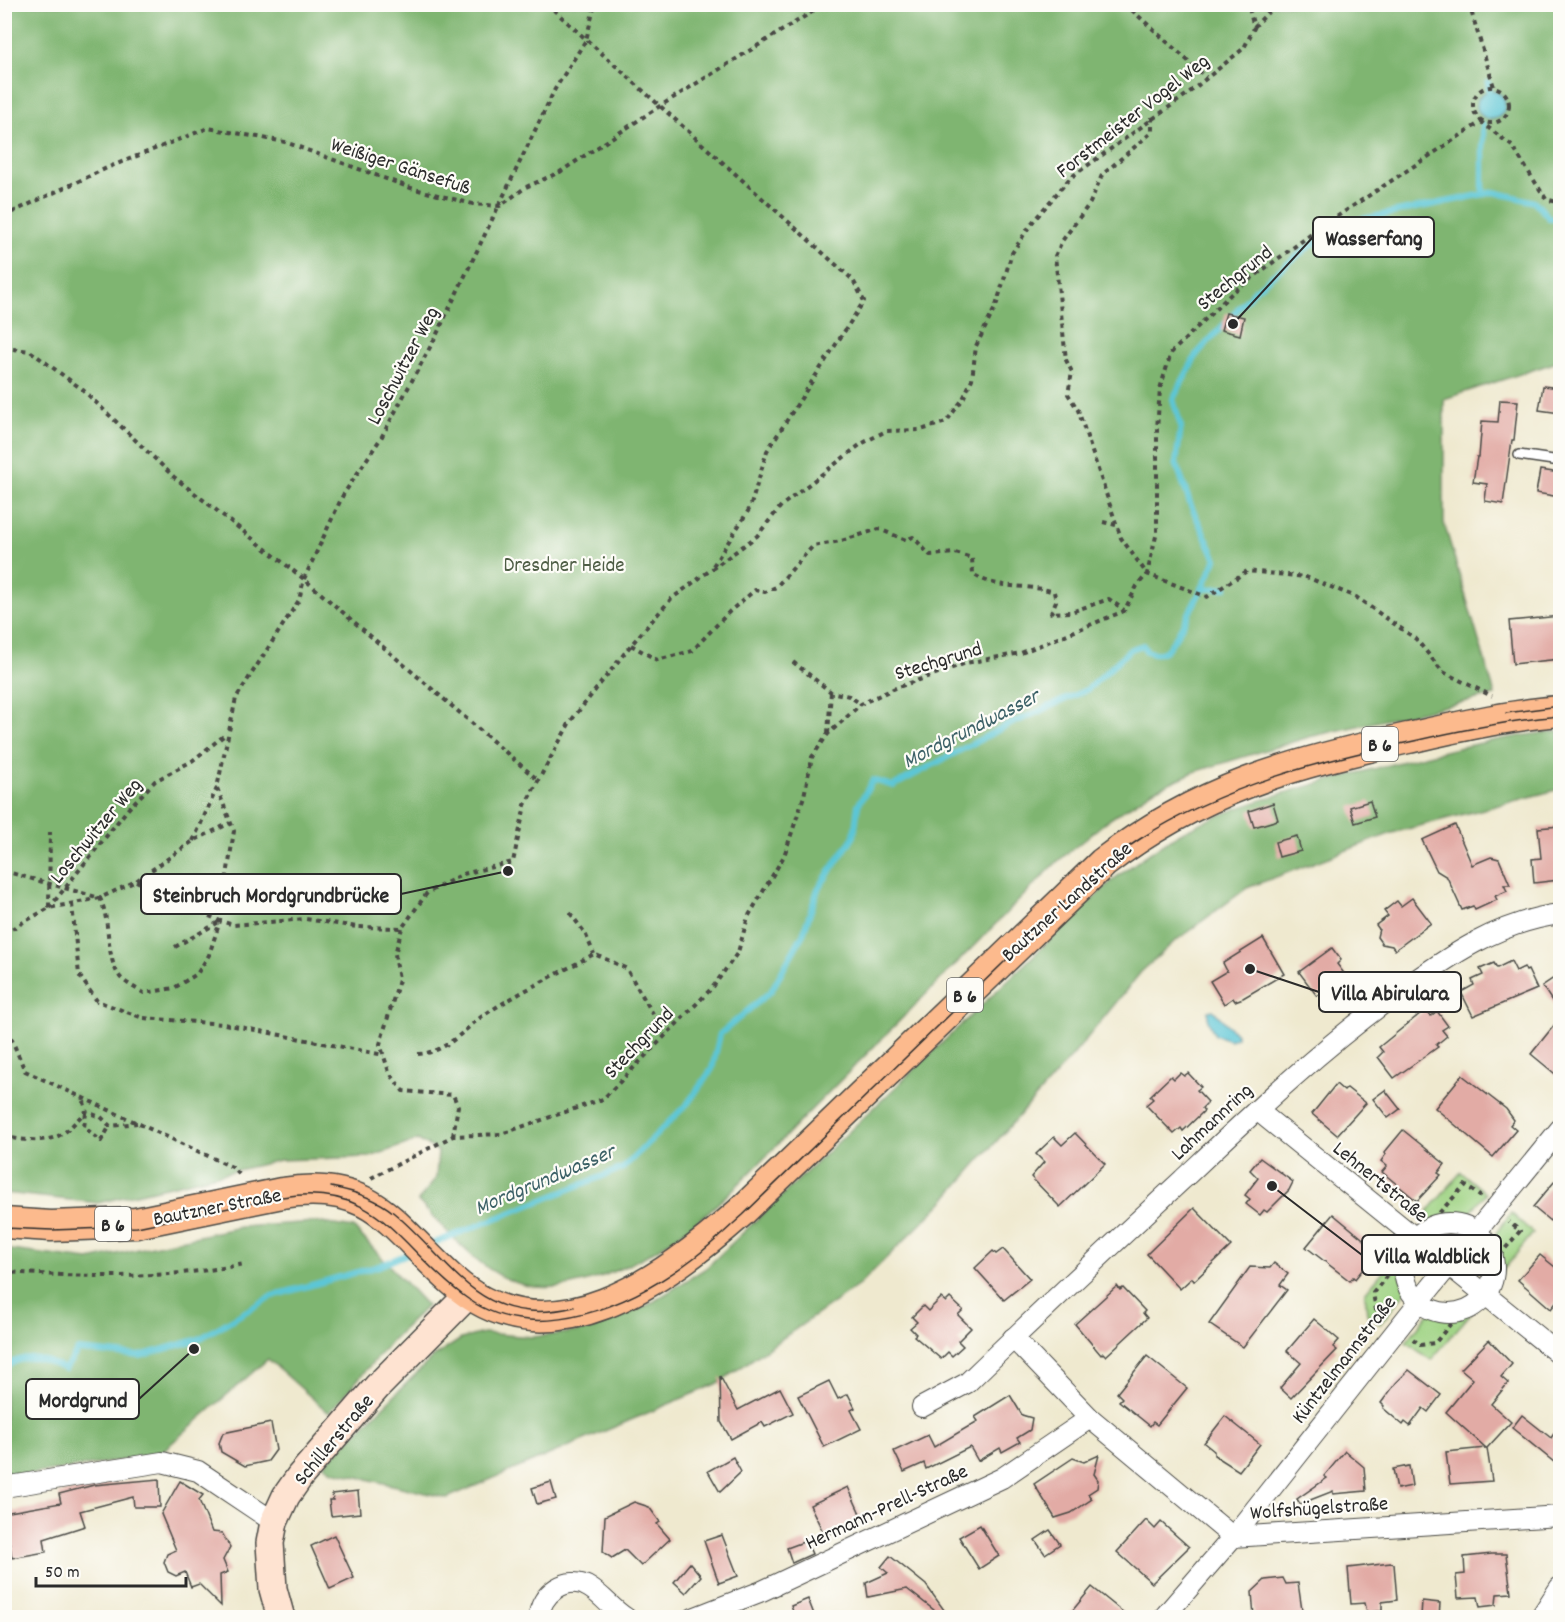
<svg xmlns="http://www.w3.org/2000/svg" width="1565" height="1622" font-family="Dekko,sans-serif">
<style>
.green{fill:#9fd383;stroke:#657f57;stroke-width:1.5}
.forest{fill:#7fb571;stroke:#55704e;stroke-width:1.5}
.water{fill:#5cc6d6;stroke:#447880;stroke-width:1.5}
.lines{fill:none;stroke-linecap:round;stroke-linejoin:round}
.stream{stroke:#5cc6d6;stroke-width:6}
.building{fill:#e2aba5}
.lane-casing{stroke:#484844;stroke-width:12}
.street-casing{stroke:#484844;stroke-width:22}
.secondary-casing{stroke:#484844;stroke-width:30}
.primary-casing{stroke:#484844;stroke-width:33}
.path{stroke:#484844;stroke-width:4;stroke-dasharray:4.5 4.5;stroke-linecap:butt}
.lane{stroke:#fff;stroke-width:9}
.street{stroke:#fff;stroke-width:20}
.secondary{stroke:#fee3d1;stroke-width:27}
.primary{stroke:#fcba8d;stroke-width:30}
.tram{stroke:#2b2b2b;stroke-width:1.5}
.labels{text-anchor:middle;stroke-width:4.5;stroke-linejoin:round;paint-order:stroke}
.shield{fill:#fdfcf7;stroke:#6a6a68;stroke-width:1.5}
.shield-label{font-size:20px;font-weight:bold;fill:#2b2b2b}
.street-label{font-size:21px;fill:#2b2b2b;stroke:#fdfcf7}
.park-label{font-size:21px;fill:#4e5d45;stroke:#fdfcf7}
.water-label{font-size:22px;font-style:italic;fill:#3c6167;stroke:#fdfcf7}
.leader{fill:none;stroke:#2b2b2b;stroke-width:2}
.callout-dot{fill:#2b2b2b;stroke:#fdfcf7;stroke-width:2}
.callout{fill:#fdfcf7;stroke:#2b2b2b;stroke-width:2}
.callout-label{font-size:22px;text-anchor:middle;font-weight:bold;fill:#2b2b2b}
</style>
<rect width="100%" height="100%" fill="#fdfcf7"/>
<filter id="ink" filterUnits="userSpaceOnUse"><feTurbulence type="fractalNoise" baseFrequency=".0167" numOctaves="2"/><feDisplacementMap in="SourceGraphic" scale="12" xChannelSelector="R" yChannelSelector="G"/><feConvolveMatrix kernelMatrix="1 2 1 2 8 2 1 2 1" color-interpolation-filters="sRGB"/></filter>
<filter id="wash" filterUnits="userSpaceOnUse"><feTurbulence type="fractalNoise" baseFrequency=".008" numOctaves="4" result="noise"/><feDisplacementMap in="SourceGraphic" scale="24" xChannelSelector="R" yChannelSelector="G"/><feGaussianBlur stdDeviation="1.35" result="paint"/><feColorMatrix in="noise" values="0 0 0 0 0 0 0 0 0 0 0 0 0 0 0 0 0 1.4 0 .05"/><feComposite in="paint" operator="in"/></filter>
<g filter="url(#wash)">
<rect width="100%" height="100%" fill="#efe9cf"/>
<g class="green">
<polygon points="1461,1172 1486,1193 1464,1221 1442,1219 1426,1223 1421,1220"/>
<polygon points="1511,1213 1533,1233 1497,1278 1497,1266 1490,1241"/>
<polygon points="1401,1250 1401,1278 1407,1290 1380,1324 1367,1314 1365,1293"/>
<polygon points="1472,1312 1431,1360 1406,1342 1429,1313 1440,1317"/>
</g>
<g class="forest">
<path d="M4 5H1560V361L1444 399V523L1495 695 1309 737 1194 772 1154 790 1107 821 1058 861C978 942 898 1022 818 1103 770 1151 719 1211 661 1247 623 1270 570 1296 524 1285 480 1274 449 1232 418 1201L436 1178 438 1151 418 1140 370 1157 280 1160 98 1203 5 1193Z"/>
<path d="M1560 731V789L1392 833 1247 888 1174 942 1141 972 1074 1054 941 1204 859 1285 718 1383 447 1498 333 1471 324 1465 432 1358 461 1339 483 1333 533 1337 590 1330 650 1304 706 1268 1114 879C1137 862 1160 844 1186 830 1245 801 1309 786 1373 769 1435 753 1496 737 1560 731Z"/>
<polygon points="315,1222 354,1228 427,1306 393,1339 329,1413 268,1359 158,1455 5,1478 4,1249 89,1260 240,1227"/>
</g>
<g class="water">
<circle cx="1491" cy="105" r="14"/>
<polygon points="1213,1010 1237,1035 1237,1037 1230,1040 1215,1035 1208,1021 1208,1011"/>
</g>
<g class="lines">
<g class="stream">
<polyline points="1488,83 1489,91"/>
<polyline points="1483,125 1483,192"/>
<polyline points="1203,589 1226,588"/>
<path d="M429 1245 623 1168 688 1103 712 1069 720 1034 771 991 803 934 818 889 854 836 858 805 873 780 893 786 1002 728 1088 689 1131 649 1143 645 1146 651C1153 653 1158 655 1165 651 1174 646 1210 573 1216 559L1191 506 1176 463 1181 427 1173 399 1197 354 1256 289 1306 249 1348 222 1494 192 1535 202 1550 219H1560"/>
<path d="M4 1368C26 1351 44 1359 65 1369L78 1350 140 1356 199 1339 272 1296 379 1266 412 1252"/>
</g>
</g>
<g id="blocks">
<g class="building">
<polygon points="1226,313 1244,317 1240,335 1221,330"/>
<polygon points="1543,386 1560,388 1560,413 1539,410"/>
<polygon points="1500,400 1518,401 1514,440 1512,440 1503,504 1485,501 1487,484 1473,482 1477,457 1479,457 1482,421 1498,422"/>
<polygon points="1540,470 1560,473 1560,497 1536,493"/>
<polygon points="1560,616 1560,659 1513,664 1509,621"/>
<polygon points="1370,801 1375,817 1355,823 1350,807"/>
<polygon points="1273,803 1278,820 1254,827 1249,811"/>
<polygon points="1455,825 1472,865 1491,857 1499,859 1510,885 1504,885 1507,891 1495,896 1497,900 1475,910 1473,906 1462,910 1447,877 1437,871 1422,840"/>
<polygon points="1560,826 1559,880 1534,883 1532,859 1541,858 1538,828"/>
<polygon points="1297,836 1301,851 1279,857 1275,842"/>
<polygon points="1412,898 1431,923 1395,950 1392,946 1382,944 1377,937 1379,929 1376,925 1388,916 1384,911 1397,901 1401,906"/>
<polygon points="1263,938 1284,974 1243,998 1235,1001 1233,998 1224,1004 1210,981 1227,971 1223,963"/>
<polygon points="1332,948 1341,960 1337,964 1352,984 1329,1000 1324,992 1317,996 1299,972"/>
<polygon points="1511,961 1516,971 1524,967 1526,971 1528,970 1537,989 1473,1016 1461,992 1474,985 1472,980 1483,975 1480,969 1494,963 1497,968"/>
<polygon points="1560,974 1560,1013 1542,986"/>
<polygon points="1426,1009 1431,1016 1437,1011 1448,1026 1442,1030 1447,1036 1436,1045 1438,1047 1394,1078 1378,1057 1383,1052 1379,1047"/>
<polygon points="1560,1018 1560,1078 1531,1054"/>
<polygon points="1180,1073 1184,1076 1188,1073 1201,1087 1197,1090 1208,1102 1202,1108 1204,1111 1183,1131 1181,1128 1174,1134 1146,1105 1153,1099 1150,1096 1171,1076 1174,1079"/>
<polygon points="1462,1075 1506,1109 1514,1120 1510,1125 1516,1130 1493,1157 1435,1108"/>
<polygon points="1336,1084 1344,1091 1347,1088 1366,1103 1337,1135 1312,1114"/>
<polygon points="1385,1090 1400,1109 1388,1118 1373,1099"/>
<polygon points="1403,1130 1445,1164 1438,1173 1441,1175 1417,1201 1382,1172 1387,1166 1381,1161 1386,1154 1384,1153"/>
<polygon points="1075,1133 1105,1164 1060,1207 1031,1177 1044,1162 1036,1154 1054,1137 1062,1145"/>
<polygon points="1260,1158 1293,1182 1289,1190 1267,1212 1264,1210 1260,1215 1246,1204 1250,1199 1245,1195 1258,1178 1250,1170"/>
<polygon points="1560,1175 1560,1207 1550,1221 1533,1207"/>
<polygon points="1194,1208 1231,1246 1194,1281 1192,1278 1180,1289 1147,1254"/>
<polygon points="1333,1214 1374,1248 1365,1262 1367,1264 1355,1279 1353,1277 1350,1281 1306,1247"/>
<polygon points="1003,1249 1030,1279 1004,1300 975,1268 993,1251 996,1254"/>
<polygon points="1540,1255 1560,1271 1560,1298 1551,1309 1518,1280"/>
<polygon points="1274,1263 1288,1274 1280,1285 1287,1290 1243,1347 1209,1324 1250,1267 1270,1268"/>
<polygon points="1117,1286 1120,1290 1123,1288 1145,1311 1143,1313 1147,1318 1106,1356 1103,1353 1101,1355 1075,1324"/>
<polygon points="941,1298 946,1302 950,1298 963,1310 958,1315 971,1328 958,1341 963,1346 952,1356 948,1352 941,1359 914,1336 916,1334 910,1328 917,1322 912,1317 923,1306 928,1311"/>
<polygon points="1314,1319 1339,1340 1333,1347 1337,1350 1291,1398 1280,1388 1301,1363 1287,1351"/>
<polygon points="1489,1340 1512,1364 1501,1377 1508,1383 1491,1404 1511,1422 1487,1448 1492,1481 1450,1484 1446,1452 1486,1448 1446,1412 1473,1379 1461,1369"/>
<polygon points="1147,1356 1187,1388 1157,1425 1153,1422 1150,1426 1119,1401 1122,1398 1117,1393"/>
<polygon points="1409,1370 1441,1395 1428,1412 1423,1408 1410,1426 1405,1422 1403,1425 1383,1408 1384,1406 1381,1403 1396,1383"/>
<polygon points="720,1376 738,1410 780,1388 793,1413 765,1427 762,1422 731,1439 721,1422"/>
<polygon points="829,1381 838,1399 848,1394 855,1408 851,1410 861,1429 824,1447 798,1396"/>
<polygon points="1010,1395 1022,1415 1032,1418 1030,1430 1017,1438 1020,1442 1002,1452 1000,1448 978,1461 970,1447 926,1469 924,1463 904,1472 894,1451 928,1435 934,1447 978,1421 975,1417"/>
<polygon points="1522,1415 1551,1438 1560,1425 1560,1467 1512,1428"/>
<polygon points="1225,1416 1260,1444 1239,1471 1214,1455 1214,1451 1204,1443"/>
<polygon points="271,1423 276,1450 268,1461 245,1466 221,1452 219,1443 223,1433"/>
<polygon points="1345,1451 1364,1467 1366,1491 1333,1494 1333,1491 1300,1504 1297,1499 1327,1478 1324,1476"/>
<polygon points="1099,1455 1094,1474 1098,1480 1097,1488 1088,1494 1092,1499 1071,1513 1055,1518 1034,1484 1073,1458 1084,1462"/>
<polygon points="733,1457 741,1472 720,1492 708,1471"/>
<polygon points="1409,1466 1412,1486 1397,1489 1393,1469"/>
<polygon points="159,1479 160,1507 134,1507 133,1497 80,1511 85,1526 44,1539 46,1552 12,1558 7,1529 4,1529 4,1513 61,1503 59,1494 94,1485"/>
<polygon points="180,1481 203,1495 199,1500 212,1532 222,1533 230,1547 223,1560 228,1572 220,1575 221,1606 199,1584 191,1587 185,1572 176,1576 168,1572 164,1562 167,1554 176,1550 161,1514"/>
<polygon points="551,1482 556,1499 537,1504 532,1488"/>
<polygon points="848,1487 862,1518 825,1536 810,1505"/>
<polygon points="358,1491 360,1513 331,1516 329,1500 333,1500 332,1494"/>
<polygon points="634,1502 649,1507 660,1522 657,1524 670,1539 641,1566 625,1550 612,1558 603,1552 605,1516"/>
<polygon points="1146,1520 1155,1529 1161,1522 1189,1547 1152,1583 1117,1552"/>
<polygon points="980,1525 999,1556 979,1569 959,1537"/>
<polygon points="1050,1530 1060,1544 1045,1554 1035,1540"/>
<polygon points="334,1535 354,1578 330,1589 311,1546"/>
<polygon points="722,1535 738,1576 719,1583 704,1541"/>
<polygon points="806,1541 812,1554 792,1563 787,1548"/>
<polygon points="1492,1554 1506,1554 1511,1593 1497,1594 1496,1605 1480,1607 1478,1597 1458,1598 1456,1575 1465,1574 1464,1557"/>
<polygon points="890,1556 926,1585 947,1614 943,1617 907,1589 868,1597 866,1583 888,1573 881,1567"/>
<polygon points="690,1563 701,1576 686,1593 674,1582"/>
<polygon points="1391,1563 1394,1564 1397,1600 1382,1602 1382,1611 1367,1612 1365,1603 1351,1604 1348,1568"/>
<polygon points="1283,1578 1286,1584 1298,1583 1303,1617 1254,1617 1252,1592 1265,1580"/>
<polygon points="1092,1587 1129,1617 1067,1617"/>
<polygon points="808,1599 815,1617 795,1617 791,1606"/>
<polygon points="1422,1601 1440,1603 1439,1617 1421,1617"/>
</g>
</g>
</g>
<g filter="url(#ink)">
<use href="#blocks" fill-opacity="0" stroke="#484844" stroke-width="1.5"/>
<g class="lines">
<g class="lane-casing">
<polyline id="lane" points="1519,455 1560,461"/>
</g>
<g class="street-casing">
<g id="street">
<polyline points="1257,1110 1560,1355"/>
<circle cx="1449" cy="1268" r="45"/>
<polyline points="1013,1338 1090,1418 1233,1537 1560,1516"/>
<path d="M922 1407 967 1383C1038 1314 1110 1247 1182 1180 1252 1114 1321 1048 1399 992 1449 956 1498 922 1560 914"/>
<polyline points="4,1487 162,1462 198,1471 274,1522"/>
<path d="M539 1618C539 1594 568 1573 590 1588 603 1596 612 1609 626 1618"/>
<polyline points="693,1618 762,1591 1002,1478 1090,1418"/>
<polyline points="1163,1618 1233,1537 1419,1302 1560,1129"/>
<polyline points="1540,1618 1560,1587"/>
</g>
</g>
<g class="secondary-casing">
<polyline id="secondary" points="281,1618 273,1589 270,1543 274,1522 286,1496 300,1476 377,1387 469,1294"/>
</g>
<g class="primary-casing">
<path id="primary" d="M4 1223 51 1226 136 1223 282 1193C375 1178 393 1228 453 1281 549 1366 665 1279 741 1212L1103 863C1199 789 1291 764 1408 738 1458 727 1509 715 1560 711"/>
</g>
<g class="path">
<polyline points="547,4 853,280 864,301 767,451 750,508 711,569"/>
<polyline points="1125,4 1206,77"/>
<polyline points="1469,4 1494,87"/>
<polyline points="1254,27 1276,4"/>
<circle cx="1491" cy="105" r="18"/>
<polyline points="1152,117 1152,132 1102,175 1090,203 1062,241 1055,256 1066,360 1072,372 1068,394 1078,410 1121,538 1147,574 1207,597 1247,571 1306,577 1356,597 1416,639 1443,672 1492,696"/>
<polyline points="4,216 109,167 208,128 285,142 411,188 473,204 500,206 526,187 560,172 660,106 825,4"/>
<polyline points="4,348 30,351 83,390 174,477 304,579 538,780"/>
<polyline points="1103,522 1116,525"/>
<path d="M631 645 657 660 692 651 730 611 755 590 765 592 776 587 813 546 841 541 879 529 906 540 913 537 930 555 955 553 972 558 973 574C997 591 1027 583 1054 592L1056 601 1051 613 1071 612 1109 599 1124 610"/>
<polyline points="793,662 831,692 849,696 861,704"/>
<polyline points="828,733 831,692"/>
<polyline points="193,841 217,788 236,698 299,600 304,579 343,495 381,438 435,338 555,89 586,40 595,4"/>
<path d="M4 871 100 898C111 921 105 957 120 977 125 983 137 989 144 993L174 988 197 974 209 955 220 921 234 831 217 788"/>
<polyline points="136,881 220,921 234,925 306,919 357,927 402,928 427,893 463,874 513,862 525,805 570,722 631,645 671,599 757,536 781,506 861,444 886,431 921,430 946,422 963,399 972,379 976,346 996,306 1012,253 1031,224 1070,178 1186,95 1244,48 1254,28 1248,4"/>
<polyline points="72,904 79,975 97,1001 143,1018 224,1024 384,1055"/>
<polyline points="49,907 50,832"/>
<polyline points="49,908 128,809 155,781 192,761 226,734"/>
<polyline points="570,913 585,933 594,954"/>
<polyline points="402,928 395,954 399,980 380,1044 389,1072 403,1091 453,1095 458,1106 453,1136"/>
<polyline points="4,933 49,908 100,898 136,881 193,841 230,823"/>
<polyline points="175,947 219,922"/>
<polyline points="4,1021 25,1071 232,1167 242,1177"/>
<path d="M418 1054C446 1053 463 1030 484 1015 519 992 558 974 594 954L626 968 665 1034"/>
<polyline points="84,1101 86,1112 101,1117 110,1126 137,1123"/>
<polyline points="86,1113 84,1127 101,1141 110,1126"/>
<path d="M4 1137C24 1140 49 1144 65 1132 73 1126 78 1118 86 1112"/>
<polyline points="371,1178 453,1136 501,1134 603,1099 713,987 738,952 748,917 784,856 804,796 812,757 828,734 861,704 893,689 966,663 1021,653 1124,611 1137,586 1147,574 1157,532 1157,429 1160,389 1171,353 1233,292 1321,227 1481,122 1512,146 1546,199 1560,203"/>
<polyline points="1427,1226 1465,1185 1481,1197"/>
<polyline points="1494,1262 1520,1231 1509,1222"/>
<path d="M4 1272C84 1277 165 1280 244 1264"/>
<polyline points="1384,1316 1376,1310 1373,1293 1406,1252"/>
<polyline points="1413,1339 1420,1345 1435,1343 1461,1311"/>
</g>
<use href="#lane" class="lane"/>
<use href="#street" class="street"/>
<use href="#secondary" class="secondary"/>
<use href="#primary" class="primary"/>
<g class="tram">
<polyline points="1506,713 1560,706"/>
<path d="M331 1187C353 1191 376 1198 394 1213 453 1262 479 1330 574 1307"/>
<path d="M4 1228 52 1230 137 1227 282 1197C379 1181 398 1247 464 1296 535 1350 634 1304 695 1257 712 1244 727 1229 743 1215 829 1132 914 1049 1000 966 1044 924 1088 872 1140 839 1223 786 1318 761 1414 741 1462 730 1511 720 1560 716"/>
</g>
</g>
</g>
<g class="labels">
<g class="shield">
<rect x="1362" y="727" width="36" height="34" rx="4.5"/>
<rect x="947" y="978" width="36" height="34" rx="4.5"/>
<rect x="95" y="1207" width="36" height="34" rx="4.5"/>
</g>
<g class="shield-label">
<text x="1380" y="751">B 6</text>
<text x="965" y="1002">B 6</text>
<text x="113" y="1231">B 6</text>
</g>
<g class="street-label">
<text transform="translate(1132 115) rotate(-38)" y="7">Forstmeister Vogel Weg</text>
<text transform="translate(401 165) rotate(18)" y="7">Weißiger Gänsefuß</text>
<text transform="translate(1234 277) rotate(-39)" y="7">Stechgrund</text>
<text transform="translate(402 365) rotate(-62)" y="7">Loschwitzer Weg</text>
<text transform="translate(938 660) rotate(-17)" y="7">Stechgrund</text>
<text transform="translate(95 830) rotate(-50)" y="7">Loschwitzer Weg</text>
<text transform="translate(1066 901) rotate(-42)" y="7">Bautzner Landstraße</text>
<text transform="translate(638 1042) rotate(-46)" y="7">Stechgrund</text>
<text transform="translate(1211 1121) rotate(-43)" y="7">Lahmannring</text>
<text transform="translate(1381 1181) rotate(39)" y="7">Lehnertstraße</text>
<text transform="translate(217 1206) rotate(-11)" y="7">Bautzner Straße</text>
<text transform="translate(1343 1359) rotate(-52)" y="7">Küntzelmannstraße</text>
<text transform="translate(333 1439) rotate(-50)" y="7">Schillerstraße</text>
<text transform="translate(886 1506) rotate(-25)" y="7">Hermann-Prell-Straße</text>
<text transform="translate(1319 1507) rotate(-4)" y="7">Wolfshügelstraße</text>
</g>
<g class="park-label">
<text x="564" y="571">Dresdner Heide</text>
</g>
<g class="water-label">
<text transform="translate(970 727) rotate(-27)" y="8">Mordgrundwasser</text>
<text transform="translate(544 1178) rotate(-23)" y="8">Mordgrundwasser</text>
</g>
</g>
<path class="leader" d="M1233 324L1313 237M508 871L401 894M1250 969L1319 992M1272 1186L1362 1255M194 1349L139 1399"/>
<g class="callout-dot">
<circle cx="1233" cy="324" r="6"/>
<circle cx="508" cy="871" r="6"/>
<circle cx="1250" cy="969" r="6"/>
<circle cx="1272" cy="1186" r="6"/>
<circle cx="194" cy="1349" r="6"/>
</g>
<g class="callout">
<rect x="1313" y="217" width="121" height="40" rx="6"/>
<rect x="141" y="874" width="260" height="40" rx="6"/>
<rect x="1319" y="972" width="142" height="40" rx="6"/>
<rect x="1362" y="1235" width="139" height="40" rx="6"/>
<rect x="26" y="1379" width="113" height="40" rx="6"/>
</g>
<g class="callout-label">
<text x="1374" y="245">Wasserfang</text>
<text x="271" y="902">Steinbruch Mordgrundbrücke</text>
<text x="1390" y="1000">Villa Abirulara</text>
<text x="1432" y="1263">Villa Waldblick</text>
<text x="83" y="1407">Mordgrund</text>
</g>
<rect width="1565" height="1622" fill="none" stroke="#fdfcf7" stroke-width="24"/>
<path d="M36 1577v9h150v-9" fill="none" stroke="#2b2b2b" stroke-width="3"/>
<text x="45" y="1577" font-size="18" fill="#2b2b2b" stroke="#fdfcf7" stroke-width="4.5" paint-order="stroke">50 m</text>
</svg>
